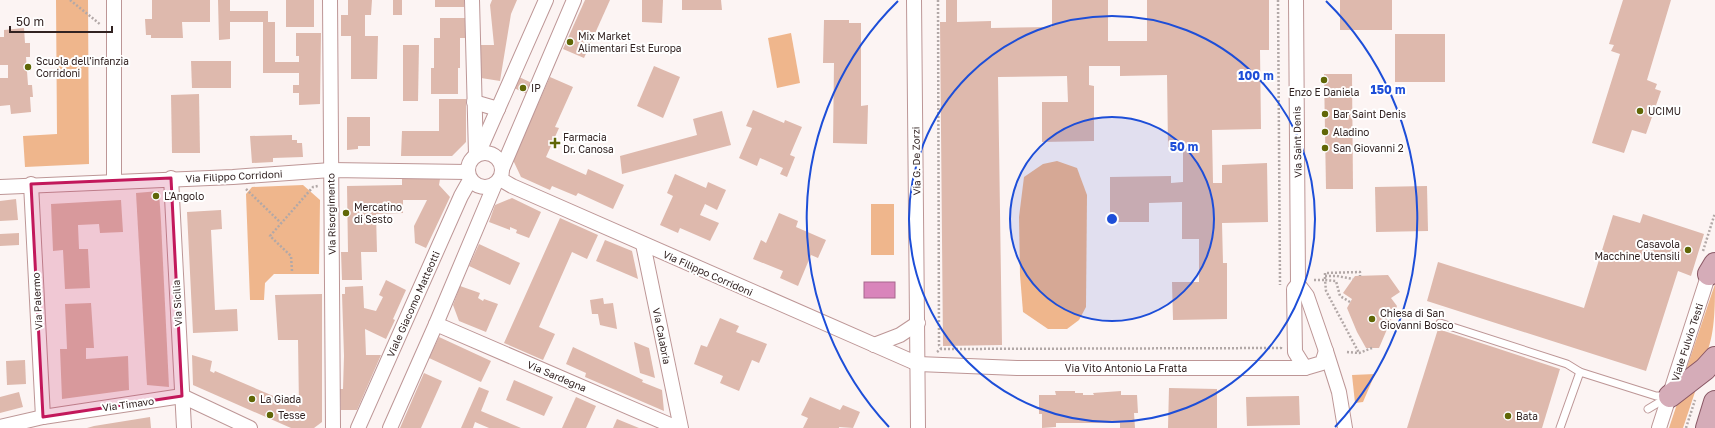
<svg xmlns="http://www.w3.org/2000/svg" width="1715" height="428" font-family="'Golos Text',sans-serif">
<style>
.green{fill:#efb68c}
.water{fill:#d985bb;stroke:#a7678d}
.building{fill:#deb9ad}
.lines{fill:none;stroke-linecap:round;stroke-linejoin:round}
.lane-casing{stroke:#bd9696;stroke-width:9}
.street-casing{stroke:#bd9696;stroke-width:16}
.primary-casing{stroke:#895764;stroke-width:24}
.path{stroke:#b2a8a7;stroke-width:2.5;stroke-dasharray:2 2;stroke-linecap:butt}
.lane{stroke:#fff;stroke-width:7}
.street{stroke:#fff;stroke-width:14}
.primary{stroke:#d5acb8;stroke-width:22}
.marked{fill:#c2185b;fill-opacity:0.2;stroke:#c2185b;stroke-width:3;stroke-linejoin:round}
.ring{fill:none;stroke:#1d4ed8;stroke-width:2}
.poi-dot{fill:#606707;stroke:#fff;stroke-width:1.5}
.labels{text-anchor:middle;stroke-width:4;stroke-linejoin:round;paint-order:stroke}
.poi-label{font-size:10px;fill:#312221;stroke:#fff;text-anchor:start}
.street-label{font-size:10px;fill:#312221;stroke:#fff}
.centre{fill:#1d4ed8;stroke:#fff;stroke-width:2}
.ring-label{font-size:12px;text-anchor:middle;font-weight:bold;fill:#1d4ed8;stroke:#fff;stroke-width:4;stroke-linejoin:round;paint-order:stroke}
</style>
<rect width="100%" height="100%" fill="#fcf4f3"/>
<g class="green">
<polygon points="56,0 88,0 89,164 25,167 23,136 57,134"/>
<polygon points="791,33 800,83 777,88 768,38"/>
<polygon points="1057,161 1077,168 1087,195 1086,307 1079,320 1067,329 1048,329 1023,312 1020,275 1019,217 1024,177 1043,164"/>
<polygon points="303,185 320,200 319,274 274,274 265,283 264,300 250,300 246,194 252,187"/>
<rect x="871" y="204" width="23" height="51"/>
<path d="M1715 284C1715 307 1715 336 1705 357 1700 365 1690 372 1683 379Z"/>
<polygon points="1375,374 1363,402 1355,403 1352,375"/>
<polygon points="1700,377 1683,428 1669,428 1677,404"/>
</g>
<rect class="water" x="864" y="282" width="31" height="16"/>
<g class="building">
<polygon points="152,0 210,0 210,22 182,22 183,38 151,38 151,35 146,35 145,19 152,19"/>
<polygon points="218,0 230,0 230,11 268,11 268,22 275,22 275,62 299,62 299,56 296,56 296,33 321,33 320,104 299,105 299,93 293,93 293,85 299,85 299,73 263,73 263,22 230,22 230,39 219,40"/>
<rect x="286" y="0" width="28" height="27"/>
<polygon points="348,0 372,0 371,15 365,15 365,36 378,36 377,79 351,79 351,36 341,36 341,15 348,15"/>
<rect x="393" y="0" width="9" height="15"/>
<rect x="435" y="0" width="29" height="7"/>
<polygon points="492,0 517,0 511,14 500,81 481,78 480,45 494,45 490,5"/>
<polygon points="585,0 610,0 584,58 563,49"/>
<polygon points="642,0 663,0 662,23 642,22"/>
<polygon points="682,0 721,0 722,10 682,10"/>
<polygon points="946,0 957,0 957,22 991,21 991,28 1052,27 1052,0 1108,0 1108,41 1147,41 1147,0 1269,0 1269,50 1260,50 1261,129 1212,130 1213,183 1222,183 1222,165 1267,163 1268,222 1222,223 1223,263 1227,263 1227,319 1173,320 1172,282 1199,282 1199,239 1182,239 1182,202 1149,203 1149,222 1110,222 1110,177 1171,176 1171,183 1183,182 1183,147 1168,147 1167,75 1120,76 1120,66 1089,66 1089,85 1094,86 1094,141 1042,142 1042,102 1068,102 1067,76 998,77 1002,345 943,346 940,22 946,22"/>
<rect x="1340" y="0" width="52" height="30"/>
<polygon points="1623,0 1671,0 1647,80 1657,84 1655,89 1661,91 1646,134 1632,130 1624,153 1592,143 1620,54 1611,51 1614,45 1609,44"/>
<polygon points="440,18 465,18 465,38 460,38 460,68 458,68 458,94 431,94 431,68 434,68 434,38 440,38"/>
<polygon points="824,20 849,20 849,23 861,23 861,106 868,105 867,144 833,143 834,63 823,63"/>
<polygon points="24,28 25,43 30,43 30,57 26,57 28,85 32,85 33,97 30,97 31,112 11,114 10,105 0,106 0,78 8,78 8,65 0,65 0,37 4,37 4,30"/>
<rect x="1395" y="34" width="50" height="48"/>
<polygon points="403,45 419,45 418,101 403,101"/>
<polygon points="191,61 231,61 231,88 192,88"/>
<polygon points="654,66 680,77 663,118 637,106"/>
<polygon points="1324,74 1352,74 1353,189 1326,189"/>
<polygon points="519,77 532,83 527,94 514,88"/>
<polygon points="550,77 573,87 555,127 559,128 546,157 586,175 588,169 624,185 613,209 578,193 576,196 552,186 550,190 521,177 513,160"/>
<polygon points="199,94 200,153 172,153 171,95"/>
<polygon points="439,99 466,99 466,142 452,156 401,156 402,131 439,131"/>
<polygon points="753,110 784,123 785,120 802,127 790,155 795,157 787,177 780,174 783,168 760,158 757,166 739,158 752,128 746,126"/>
<polygon points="722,111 731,145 622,174 620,156 697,135 693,119"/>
<polygon points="347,117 370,117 370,146 358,146 358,149 347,150"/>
<polygon points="292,135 292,140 297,140 297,143 302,143 303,157 273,158 273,162 252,163 250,136"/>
<polygon points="675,174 706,188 708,182 726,190 717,210 705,204 700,215 719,223 710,241 680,228 678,233 660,225 673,196 667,193"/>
<polygon points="402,179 440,179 439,185 450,197 426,248 415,243 414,226 427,200 403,200 403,213 376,214 377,252 361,252 362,280 342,280 341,252 348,252 347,186 402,185"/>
<polygon points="1427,186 1428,231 1376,232 1375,187"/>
<polygon points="159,191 161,222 169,387 147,385 136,193"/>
<polygon points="512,198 541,212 529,238 516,233 517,230 510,227 510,230 489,222 495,205"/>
<polygon points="16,199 18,220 0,221 0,201"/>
<polygon points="121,200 123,232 100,233 99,224 78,225 79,249 88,249 90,288 65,289 63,250 53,251 51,204"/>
<polygon points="221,210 222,229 211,230 215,310 237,309 238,331 193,333 187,212"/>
<polygon points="779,213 798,221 796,227 826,240 818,258 811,255 798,286 780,278 783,271 753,259 761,240 766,243"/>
<polygon points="1643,214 1704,234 1691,276 1678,271 1646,371 1427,301 1438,262 1584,308 1613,215 1640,223"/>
<polygon points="560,218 598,235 587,259 572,252 539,327 555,334 543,360 504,343"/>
<polygon points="19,233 19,245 0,246 0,234"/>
<polygon points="605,240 632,251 638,279 596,261"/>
<polygon points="479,244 520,263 510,285 469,266"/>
<polygon points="1388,275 1400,292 1391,298 1397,306 1379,348 1366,348 1357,332 1347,308 1352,299 1343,293 1355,276"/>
<polygon points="386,280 406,290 393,319 395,320 386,339 365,329 366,355 381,355 357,410 341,410 340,389 343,389 344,356 342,294 345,294 345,287 363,286 364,308 376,311 383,297 379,295"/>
<polygon points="460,286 480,293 478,298 483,301 484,299 498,304 486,332 459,321 453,305"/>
<polygon points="322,294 322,422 314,428 291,428 193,385 192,355 212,361 210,371 214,373 215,371 299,407 298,340 278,340 275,295"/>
<polygon points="603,298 604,304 613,303 617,329 600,325 598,314 592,314 590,300"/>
<polygon points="91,303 94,348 86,348 86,359 128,356 129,390 62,399 60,349 67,349 65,304"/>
<polygon points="720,318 739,326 736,332 767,344 759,363 752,360 739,391 720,383 723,376 694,364 701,345 707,347"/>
<polygon points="1438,329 1560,369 1542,428 1407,428"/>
<polygon points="439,337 491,361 481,382 429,358"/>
<polygon points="634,342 649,348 655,378 640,373"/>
<polygon points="573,347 643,380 642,382 662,390 664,411 585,377 586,373 566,364"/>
<polygon points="25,360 26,384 7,385 6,361"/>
<polygon points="424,373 442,381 421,428 400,428"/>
<polygon points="514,380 553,397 544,416 506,400"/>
<polygon points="479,387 489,391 481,411 521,428 489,428 475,422 473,428 461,428"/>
<polygon points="1169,388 1217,389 1217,428 1168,428"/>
<polygon points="1055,391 1075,391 1075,393 1083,393 1083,395 1094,395 1093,393 1121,391 1121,395 1137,395 1138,413 1134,413 1135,428 1120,428 1120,423 1056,423 1056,427 1042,428 1042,414 1039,414 1039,395 1056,395"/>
<polygon points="19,392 23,407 0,413 0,397"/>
<polygon points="1299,396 1300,425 1247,426 1246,397"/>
<polygon points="576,397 596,406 586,428 562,428"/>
<polygon points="810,397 840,410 843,405 860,412 853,428 839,427 839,428 803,428 808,418 801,415"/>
<polygon points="150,417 151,428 87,428 94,426"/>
<polygon points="617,419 639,428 613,428"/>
</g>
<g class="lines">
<g class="lane-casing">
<g id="lane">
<polyline points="1440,323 1567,364 1580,372"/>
<polyline points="1648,409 1668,397"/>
<polyline points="1560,428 1580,372 1656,396 1667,396"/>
</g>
</g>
<g class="street-casing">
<g id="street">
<polyline points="330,0 333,428"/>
<polyline points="472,0 476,155"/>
<polyline points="914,0 918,428"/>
<polyline points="1296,0 1298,284"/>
<polyline points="474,102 498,109"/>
<circle cx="485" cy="170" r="17"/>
<polyline points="478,154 546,0"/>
<polyline points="502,169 574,0"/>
<polyline points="171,178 184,428"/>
<polyline points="500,179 512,186 918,364 1017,368 1305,368 1322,363 1326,351"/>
<polyline points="114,181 114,0"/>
<polyline points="31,184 43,417"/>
<polyline points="0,187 233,177 331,170 467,172"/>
<polyline points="643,244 681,428"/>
<polyline points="1298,284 1307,296 1326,351 1339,392 1345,428"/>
<polyline points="1298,284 1294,289 1295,352 1305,368"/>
<polyline points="436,324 677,428"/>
<polyline points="874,345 900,335 918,323"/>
<polyline points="0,427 43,417 182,396 250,428"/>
<polyline points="358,428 461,196 470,180"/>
<polyline points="390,428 436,324 495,184"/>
<polyline points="1659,428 1711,267"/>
</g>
</g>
<g class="primary-casing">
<g id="primary">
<polyline points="1709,274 1715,264"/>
<polyline points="1670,396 1705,369 1715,358"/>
<polyline points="1707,428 1715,402"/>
</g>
</g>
<g class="path">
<polyline points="70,0 101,25"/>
<polyline points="938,0 939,345 941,349"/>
<polyline points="1278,0 1280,285"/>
<polyline points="246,189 281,223"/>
<polyline points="1703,251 1715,213"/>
<polyline points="292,271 291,256 270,236 313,187 318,186"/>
<polyline points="1325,276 1337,276 1353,279"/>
<polyline points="1314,280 1325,280 1325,273 1360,272 1360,276"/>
<polyline points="1350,302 1340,296 1336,281 1325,280 1326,291 1359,353"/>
<polyline points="937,352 941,349 1281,348 1281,346"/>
<polyline points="1347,352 1359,353 1372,348"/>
<polyline points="1686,428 1695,400"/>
</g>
<use href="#lane" class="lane"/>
<use href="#street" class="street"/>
<use href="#primary" class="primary"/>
</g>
<path class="marked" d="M171 178 182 396 43 417 31 184Z"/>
<circle cx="1112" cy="219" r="102" fill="#1d4ed8" fill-opacity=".12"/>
<g class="ring">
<circle cx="1112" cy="219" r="102"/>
<circle cx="1112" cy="219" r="203"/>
<path d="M889 427A305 305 0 0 1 898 1M1326 1A305 305 0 0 1 1335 427"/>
</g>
<g class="poi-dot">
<circle cx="570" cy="42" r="4"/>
<circle cx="28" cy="67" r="4"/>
<circle cx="1324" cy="80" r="4"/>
<circle cx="523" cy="88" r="4"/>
<circle cx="1640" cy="111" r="4"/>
<circle cx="1325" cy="114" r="4"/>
<circle cx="1325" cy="132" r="4"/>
<path d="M553 137h4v4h4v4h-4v4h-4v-4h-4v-4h4z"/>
<circle cx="1325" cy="148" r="4"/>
<circle cx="156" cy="196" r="4"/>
<circle cx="346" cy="213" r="4"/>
<circle cx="1688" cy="250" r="4"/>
<circle cx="1372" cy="319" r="4"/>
<circle cx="252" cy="399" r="4"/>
<circle cx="270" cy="415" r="4"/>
<circle cx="1508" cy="416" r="4"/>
</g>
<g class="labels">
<g class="poi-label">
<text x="578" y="40">Mix Market<tspan x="578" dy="12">Alimentari Est Europa</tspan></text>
<text x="36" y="65">Scuola dell'infanzia<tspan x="36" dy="12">Corridoni</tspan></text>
<text x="531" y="92">IP</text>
<text x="1324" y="96" text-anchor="middle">Enzo E Daniela</text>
<text x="1648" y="115">UCIMU</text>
<text x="1333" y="118">Bar Saint Denis</text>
<text x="1333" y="136">Aladino</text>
<text x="563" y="141">Farmacia<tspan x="563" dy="12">Dr. Canosa</tspan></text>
<text x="1333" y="152">San Giovanni 2</text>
<text x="164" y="200">L'Angolo</text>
<text x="354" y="211">Mercatino<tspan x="354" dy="12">di Sesto</tspan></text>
<text x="1680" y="248" text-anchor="end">Casavola<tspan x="1680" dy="12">Macchine Utensili</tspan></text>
<text x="1380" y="317">Chiesa di San<tspan x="1380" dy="12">Giovanni Bosco</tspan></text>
<text x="260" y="403">La Giada</text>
<text x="278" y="419">Tesse</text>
<text x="1516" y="420">Bata</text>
</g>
<g class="street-label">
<text transform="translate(1297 142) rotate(-91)" y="4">Via Saint Denis</text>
<text transform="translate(916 161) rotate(-91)" y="4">Via G. De Zorzi</text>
<text transform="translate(234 176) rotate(-3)" y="4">Via Filippo Corridoni</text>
<text transform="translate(331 214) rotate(-91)" y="4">Via Risorgimento</text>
<text transform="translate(708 273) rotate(24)" y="4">Via Filippo Corridoni</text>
<text transform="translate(37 301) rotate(-93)" y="4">Via Palermo</text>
<text transform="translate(177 303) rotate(-93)" y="4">Via Sicilia</text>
<text transform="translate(413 304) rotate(-66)" y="4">Viale Giacomo Matteotti</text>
<text transform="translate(662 336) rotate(79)" y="4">Via Calabria</text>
<text transform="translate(1687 342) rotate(-72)" y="4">Viale Fulvio Testi</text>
<text x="1126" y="372">Via Vito Antonio La Fratta</text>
<text transform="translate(557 376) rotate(23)" y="4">Via Sardegna</text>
<text transform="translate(128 404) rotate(-8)" y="4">Via Timavo</text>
</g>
</g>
<circle cx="1112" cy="219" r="6" class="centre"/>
<g class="ring-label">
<text x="1256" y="80">100 m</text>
<text x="1388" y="94">150 m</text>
<text x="1184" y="151">50 m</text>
</g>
<path d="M10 26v6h102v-6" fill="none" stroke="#312221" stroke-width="2"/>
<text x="16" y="26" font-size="12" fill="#312221" stroke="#ffffff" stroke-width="3" paint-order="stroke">50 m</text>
</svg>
